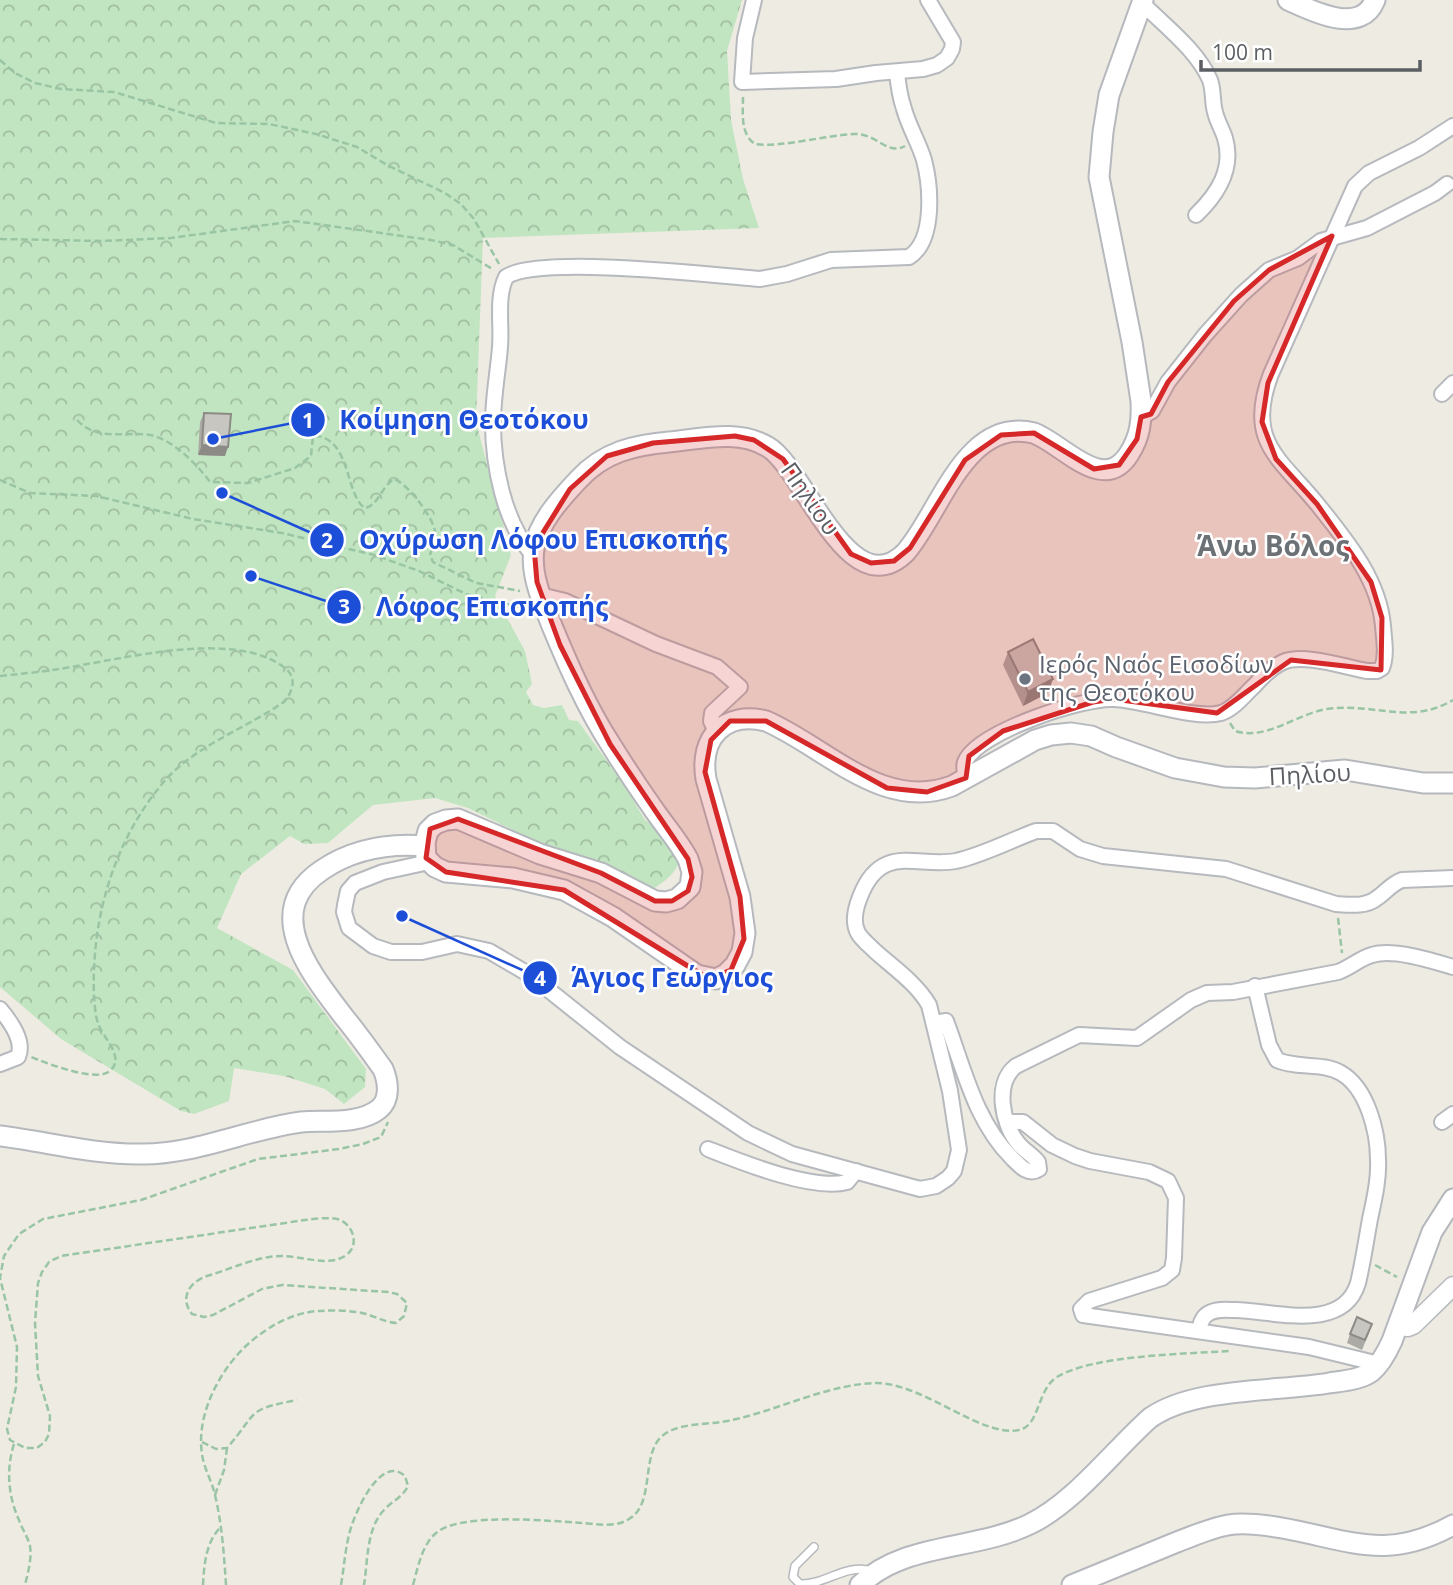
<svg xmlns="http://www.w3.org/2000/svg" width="1453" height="1585" font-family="'Open Sans',sans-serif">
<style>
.forest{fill:url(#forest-crowns)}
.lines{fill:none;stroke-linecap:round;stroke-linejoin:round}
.service-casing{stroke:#b6b9bd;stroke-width:10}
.minor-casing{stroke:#b6b9bd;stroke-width:18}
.tertiary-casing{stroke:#b6b9bd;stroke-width:21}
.secondary-casing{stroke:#b5b8bd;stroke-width:23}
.path{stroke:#99c5a4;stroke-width:2.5;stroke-dasharray:7 3.5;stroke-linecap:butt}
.service{stroke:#fff;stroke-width:7}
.minor{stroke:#fff;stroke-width:14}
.tertiary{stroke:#fff;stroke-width:18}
.secondary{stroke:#fff;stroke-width:19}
.wall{fill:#acaaa5}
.shaded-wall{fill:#8c8b86}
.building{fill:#c8c6c0;stroke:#8c8b86;stroke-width:2}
.marked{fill:#d62828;fill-opacity:0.2;stroke:#d62828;stroke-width:5;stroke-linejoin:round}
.worship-dot{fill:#6b7280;stroke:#fff;stroke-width:2.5}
.labels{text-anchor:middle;stroke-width:5;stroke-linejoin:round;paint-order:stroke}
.street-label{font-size:24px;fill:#5b5f64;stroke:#fff}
.worship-label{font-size:24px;fill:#5b616d;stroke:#fff;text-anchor:start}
.quarter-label{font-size:28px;font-weight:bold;fill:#6c7176;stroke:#fff}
.leader{fill:none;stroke:#1d4ed8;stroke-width:2.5}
.callout-dot{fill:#1d4ed8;stroke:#fff;stroke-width:2.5}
.mark-label{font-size:21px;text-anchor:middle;font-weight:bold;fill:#fff}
.callout-label{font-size:26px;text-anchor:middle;font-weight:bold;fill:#1d4ed8;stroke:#fff;stroke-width:5;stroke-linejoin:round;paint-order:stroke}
</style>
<defs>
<pattern id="forest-crowns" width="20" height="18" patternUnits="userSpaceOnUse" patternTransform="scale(1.75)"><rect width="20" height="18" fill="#c1e5c0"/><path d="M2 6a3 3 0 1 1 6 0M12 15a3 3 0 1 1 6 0" fill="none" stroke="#a0bda0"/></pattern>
</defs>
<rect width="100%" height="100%" fill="#eeebe3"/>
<path class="forest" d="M0 0H742L727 51 731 120 743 179 759 228 483 238 476 422 511 555 495 596 525 651 532 684 526 692 533 705 544 708 562 705 569 720 578 721 624 785 645 820 663 833 680 858C677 873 665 881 653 889L597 860 550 848 468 808 435 798 373 805 328 843 304 844 290 836 241 874 217 928 293 970 366 1069 365 1087 344 1104 325 1089 284 1076 234 1068 229 1101 194 1114 181 1111 61 1039 0 987Z"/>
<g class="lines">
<g class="service-casing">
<path id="service" d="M814 1547 795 1566 793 1577 800 1584C826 1585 845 1563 872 1571"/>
</g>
<g class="minor-casing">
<g id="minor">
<polyline points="754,0 745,38 742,82 836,79 876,73 923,69 937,65 947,58 952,49 953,42 928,0"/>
<path d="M1142 3C1165 26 1197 50 1210 80 1214 91 1212 102 1215 112 1217 121 1222 129 1225 138 1234 169 1218 194 1196 215"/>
<polyline points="1442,394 1453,383"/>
<polyline points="1141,417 1152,411 1168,382 1205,335 1241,295 1269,270 1298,258 1321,241 1367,228 1435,193 1447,184"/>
<path d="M533 555C504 523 493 465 493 423 493 397 498 372 500 347 502 325 496 298 506 277 538 255 713 275 760 279L787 274 831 260 909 257C935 241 931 187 924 160 919 143 909 127 904 109 900 97 898 84 897 72"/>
<polyline points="540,595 565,601 656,644 717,667 740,687 712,713 711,721 716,732"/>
<path d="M966 778C965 773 963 768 965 762 977 732 1084 697 1114 699 1144 700 1194 720 1221 713 1234 709 1244 695 1254 686 1262 677 1272 667 1283 662 1304 653 1344 667 1367 671H1377L1382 668C1387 655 1384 640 1383 626 1379 579 1346 540 1318 505 1280 458 1245 442 1271 374L1355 186 1369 173 1419 148 1453 126"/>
<path d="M429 862 383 872 355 883 348 891 345 905 344 912 349 928 373 946 391 952H422L457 944 489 951 530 975 620 1047 748 1133 792 1154 920 1189 936 1186 948 1178 954 1171 959 1150 950 1091 929 1005C917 984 894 968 876 952 870 946 862 940 858 933 852 922 856 907 860 897 881 842 917 868 956 861 983 855 1009 841 1036 831H1053L1080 849 1103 856 1226 869 1336 904C1350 905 1366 907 1377 898 1386 892 1391 884 1402 880L1453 878"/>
<path d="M0 1009C10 1021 25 1041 18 1057L0 1064"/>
<path d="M934 1023 946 1021C964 1069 975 1121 1012 1158 1020 1166 1028 1176 1039 1169L1038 1162C1033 1155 1024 1151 1018 1143 1002 1124 994 1083 1016 1066L1079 1035 1137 1038 1191 1000 1207 993 1233 992 1338 972C1350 968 1360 958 1372 955 1393 948 1433 961 1453 967"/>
<polyline points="1007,1122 1023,1122 1052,1145 1075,1156 1090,1161 1149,1172 1168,1181 1176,1198 1174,1258 1172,1270 1162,1278 1089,1301 1081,1309 1083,1315 1309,1347 1379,1364"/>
<polyline points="1442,1122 1453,1114"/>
<path d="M708 1149C741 1162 812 1191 847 1182L856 1171"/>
<path d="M1199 1331C1200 1325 1201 1320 1205 1316 1213 1308 1226 1310 1236 1310 1274 1311 1343 1333 1358 1283 1363 1262 1366 1241 1370 1219 1374 1200 1379 1180 1378 1160 1378 1131 1367 1088 1341 1073 1322 1062 1297 1069 1277 1060L1269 1045 1255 986"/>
</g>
</g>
<g class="tertiary-casing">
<polyline id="tertiary" points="1399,1326 1408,1327 1413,1325 1453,1286"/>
</g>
<g class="secondary-casing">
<g id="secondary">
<path d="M1143 0 1109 95 1103 132 1099 177 1132 342 1141 401C1142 421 1140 437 1129 454 1103 495 1063 444 1034 433 965 416 940 514 905 553 849 607 804 468 768 447 738 429 702 439 669 442 634 445 604 452 579 479 561 498 538 523 534 549 530 575 543 603 552 626 569 667 587 708 611 745 624 766 638 787 652 807 664 825 678 840 688 859L692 872 690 887 677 899 666 902 655 901 601 873 540 854 458 819 446 820 435 824 428 831 425 843 426 858 435 867 446 872 513 878 564 890 613 917 697 975 716 979 726 974 735 965 742 952 745 933 740 897 706 779C699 737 725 711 766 721 826 747 882 812 952 786L1035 740 1051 735 1071 733 1091 736 1116 747 1175 768 1224 777 1255 778 1345 770 1423 783H1453"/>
<path d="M1288 0C1312 11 1361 36 1375 0"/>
<path d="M0 1136C48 1142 95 1155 143 1154 197 1154 248 1129 301 1122 325 1120 359 1125 379 1109 391 1099 388 1081 383 1069 370 1051 358 1034 344 1017 313 976 259 912 322 870 353 849 388 843 425 846"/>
<path d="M860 1585C904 1542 975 1551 1030 1524 1074 1503 1113 1451 1150 1418 1194 1387 1276 1392 1329 1383 1342 1381 1360 1380 1371 1372 1381 1364 1387 1352 1392 1341L1432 1232 1453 1199"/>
<path d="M1072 1585C1107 1571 1142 1556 1177 1542 1193 1536 1211 1528 1228 1525 1245 1522 1265 1525 1282 1528 1350 1540 1386 1562 1453 1525"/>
</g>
</g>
<g class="path">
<polyline points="0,60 15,73 35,83 61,89 114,92 216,123 269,124 316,134 357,147 387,165 445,193 461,204 474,219 499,264"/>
<path d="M743 97C743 113 740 134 755 144 780 148 827 135 854 134 877 133 887 156 905 146"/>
<polyline points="0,239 102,241 171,238 295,221 431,240 453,245 494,270"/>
<path d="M77 420C98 442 123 431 150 435 172 439 197 464 210 482L248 483 295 468 311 456 313 436C351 435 345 496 365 508 379 505 381 487 394 479 407 483 434 518 435 532 436 540 432 547 430 555L433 562 476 583 520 591"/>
<polyline points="0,480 30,493 96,496 193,519 282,533 374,555 419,571 466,594 527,609"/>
<path d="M0 676C20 674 40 672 59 669 119 660 234 628 285 668 297 677 293 691 285 701 246 729 193 746 162 784 113 843 91 920 94 997 95 1005 95 1015 98 1023 102 1037 125 1056 111 1070 99 1084 46 1063 31 1057"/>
<path d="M1230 723 1235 731C1266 741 1296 714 1327 709 1373 702 1409 726 1453 700"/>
<polyline points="1338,918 1342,953"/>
<polyline points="1375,1265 1397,1277"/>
<path d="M202 1442 216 1449 227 1448C259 1411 245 1410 297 1400"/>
<path d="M14 1444C6 1469 8 1496 19 1520 22 1529 28 1537 30 1546 32 1559 28 1572 25 1585"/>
<polyline points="215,1495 224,1470 227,1448"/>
<path d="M203 1585C204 1565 206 1542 220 1528"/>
<path d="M226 1585C224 1555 222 1524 215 1495 212 1481 204 1469 202 1454 196 1415 219 1371 247 1345 267 1327 291 1313 318 1311 333 1310 351 1310 366 1314 376 1317 385 1322 396 1323L404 1316 407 1303 397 1294 388 1292 282 1285 262 1289 213 1315 204 1317 192 1314C180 1299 188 1284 204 1277 229 1270 256 1256 282 1256 301 1256 328 1267 345 1256 361 1246 353 1223 337 1219 327 1217 315 1219 305 1220L61 1256 49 1262 42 1272 38 1283 35 1323 38 1376 50 1416 49 1434 45 1442 37 1448H25L10 1440 7 1429 16 1387 17 1347 0 1278 4 1256 19 1234 43 1219 141 1200 258 1159 339 1149 363 1144 381 1137 388 1122"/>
<path d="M341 1585C344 1568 345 1551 349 1535 353 1516 380 1453 405 1476L408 1486C403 1497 392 1501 384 1510 366 1529 368 1561 364 1585"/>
<path d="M413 1585C418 1567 422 1545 436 1533 460 1512 550 1521 582 1523 596 1524 616 1528 629 1519 655 1504 641 1456 661 1437 676 1423 702 1425 721 1422 772 1414 822 1385 875 1383 922 1382 981 1438 1019 1430 1040 1426 1037 1389 1057 1377 1093 1355 1186 1354 1229 1351"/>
</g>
<use href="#service" class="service"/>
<use href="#minor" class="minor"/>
<use href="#tertiary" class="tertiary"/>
<use href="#secondary" class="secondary"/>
</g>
<g class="wall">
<polygon points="204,413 225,456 198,455 200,422"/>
<polygon points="1008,652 1048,693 1023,706 1003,665"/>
<polygon points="1369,1333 1362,1350 1347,1343 1350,1334"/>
</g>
<g class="shaded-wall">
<polygon points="202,445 228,447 225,456 198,455"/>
<polygon points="1053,679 1048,693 1023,706 1028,692"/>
</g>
<g class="building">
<polygon points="204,413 231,414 228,447 202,445"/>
<polygon points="1033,639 1053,679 1028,692 1008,652"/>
<polygon points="1357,1317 1372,1324 1365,1340 1350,1334"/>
</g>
<path class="marked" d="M1332 236 1268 383 1262 422 1276 459 1317 504 1371 582 1382 618 1381 670 1291 660 1217 713 1114 699 1093 702 1003 731 969 756 966 778 927 792 887 788 766 721H730L711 740 705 772 740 897 744 939 731 970 709 979 564 890 446 872 426 858 430 829 458 819 601 873 655 901H672L688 891 692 877 688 859 610 744 560 645 537 582 534 547 570 489 607 456 653 443 735 436 754 440 783 459 851 554 871 563 894 561 910 548 965 460 1001 435 1034 433 1094 469 1119 465 1137 439 1141 417 1151 414 1168 382 1234 301 1269 270Z"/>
<circle class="worship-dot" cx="1025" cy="679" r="7"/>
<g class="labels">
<g class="street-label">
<text transform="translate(810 499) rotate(55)" y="8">Πηλίου</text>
<text transform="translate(1310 775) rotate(-3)" y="8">Πηλίου</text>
</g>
<g class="worship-label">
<text x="1039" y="673">Ιερός Ναός Εισοδίων<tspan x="1039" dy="28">της Θεοτόκου</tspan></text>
</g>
<g class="quarter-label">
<text x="1273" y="556">Άνω Βόλος</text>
</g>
</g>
<path class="leader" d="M213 439L308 420M222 493L327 540M251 576L344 607M402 916L540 978"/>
<g class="callout-dot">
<circle cx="213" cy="439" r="7"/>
<circle cx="222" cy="493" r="7"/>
<circle cx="251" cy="576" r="7"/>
<circle cx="402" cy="916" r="7"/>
<circle cx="308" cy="420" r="18"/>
<circle cx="327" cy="540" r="18"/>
<circle cx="344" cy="607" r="18"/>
<circle cx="540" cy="978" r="18"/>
</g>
<g class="mark-label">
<text x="308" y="428">1</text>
<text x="327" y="548">2</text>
<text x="344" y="614">3</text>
<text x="540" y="986">4</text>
</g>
<g class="callout-label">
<text x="464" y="429">Κοίμηση Θεοτόκου</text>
<text x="543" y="549">Οχύρωση Λόφου Επισκοπής</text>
<text x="492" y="616">Λόφος Επισκοπής</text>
<text x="672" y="987">Άγιος Γεώργιος</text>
</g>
<path d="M1201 60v10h219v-10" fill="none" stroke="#5b5f64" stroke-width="3.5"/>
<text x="1212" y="60" font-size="21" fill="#5b5f64" stroke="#ffffff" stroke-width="5" paint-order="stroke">100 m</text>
</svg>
